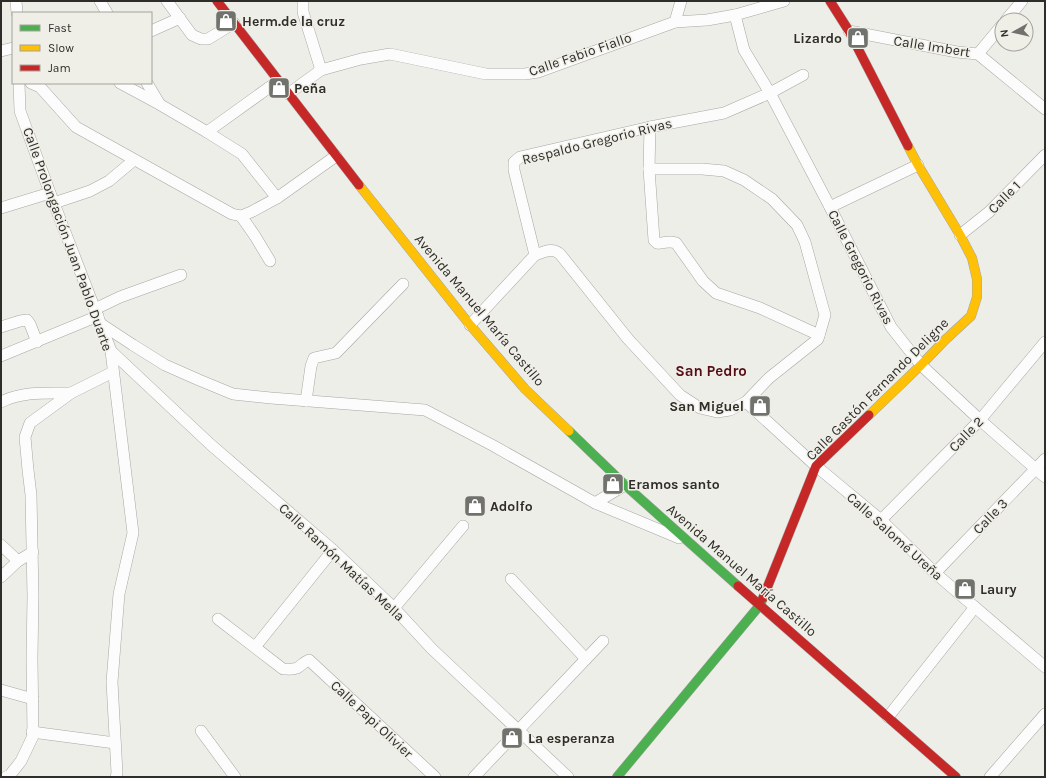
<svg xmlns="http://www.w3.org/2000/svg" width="1046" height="778" font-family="Karla,sans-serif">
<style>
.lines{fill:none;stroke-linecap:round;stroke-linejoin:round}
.street-casing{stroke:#a6a6a3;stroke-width:12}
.fast-casing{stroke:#a6a6a3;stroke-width:10}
.slow-casing{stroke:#a6a6a3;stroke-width:10}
.jam-casing{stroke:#a6a6a3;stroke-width:10}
.street{stroke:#fcfcfc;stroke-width:11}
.fast{stroke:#4caf50;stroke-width:9}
.slow{stroke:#ffc107;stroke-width:9}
.jam{stroke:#c62828;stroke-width:9}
.labels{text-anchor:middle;stroke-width:3;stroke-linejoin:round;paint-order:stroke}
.poi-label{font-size:14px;font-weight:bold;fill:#2e2d2a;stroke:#f0efe7;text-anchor:start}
.street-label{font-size:14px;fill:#2e2d2a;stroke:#f0efe7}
.neighbourhood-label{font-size:15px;font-weight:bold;fill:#530e18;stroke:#f0efe7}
</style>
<rect width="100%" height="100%" fill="#eeeee9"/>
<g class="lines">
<g class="street-casing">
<g id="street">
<polyline points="16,1 17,13"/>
<polyline points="100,1 107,13"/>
<polyline points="167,1 192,35 201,39 208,39 234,23"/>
<polyline points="303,1 303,12 321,70"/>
<polyline points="735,15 744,50 770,93 830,207 891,327 921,365 980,420 1045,477"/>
<polyline points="1006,20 1022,1"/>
<polyline points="675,22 681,1"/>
<polyline points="151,31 180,18"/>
<polyline points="849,31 957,52 978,54 1045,109"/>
<polyline points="1,51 13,48"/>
<polyline points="978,54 1002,25"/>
<polyline points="19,83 20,111 50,193 111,351 133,533 119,594 112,682 117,773 116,777"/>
<polyline points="31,83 40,87 76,127 232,214 241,216 251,212 277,198 336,156"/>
<polyline points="120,83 159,104 207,132 278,81"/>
<polyline points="147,83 159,103"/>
<polyline points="288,94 321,70 361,59 390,54 486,74 525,74 538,72 675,22 707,20 735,15 784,1"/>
<path d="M650 127 649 169 654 240 657 243C665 244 667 240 676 243L703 281 716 293 760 308 819 335"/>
<polyline points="207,132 242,154 277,198"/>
<polyline points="54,203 90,191 109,181 134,160"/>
<polyline points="830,207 918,165"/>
<polyline points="1,208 50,193"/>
<polyline points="241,216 255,236 270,261"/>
<polyline points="960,235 989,212 1045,155"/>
<path d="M535 255C544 252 552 247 560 254L628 339 680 395 700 408 717 412 730 410 746 402 769 378 818 339 825 315 805 242 797 225 772 199 744 180 724 171 702 169H649"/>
<polyline points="95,309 120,297 181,275"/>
<polyline points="101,324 133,345 165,365 199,380 233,394 271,398 425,410 492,445 595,503 625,485"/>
<polyline points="470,325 535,255 514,170 514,162 520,157 650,127 724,113 770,93 803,75"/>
<polyline points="1,327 20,321 27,320 30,324 37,342"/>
<polyline points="111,351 210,444 333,550 394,608 432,649 568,777"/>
<polyline points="1,356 98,316"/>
<polyline points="306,401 311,366 314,358 336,353 403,284"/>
<path d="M1 402C23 391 48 393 71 393"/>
<polyline points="746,402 816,466 881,520 935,573 1045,667"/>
<polyline points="595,503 679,538"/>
<polyline points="881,520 980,420 1045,342"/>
<polyline points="1,545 18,561"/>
<polyline points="935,573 1045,459"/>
<polyline points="1,577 18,561 33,552"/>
<polyline points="511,579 586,659"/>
<polyline points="394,608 463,526"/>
<path d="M218 619 283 669C288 669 292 670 297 668 302 665 304 662 309 660L435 777"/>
<polyline points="255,647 333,550"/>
<polyline points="1,690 33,699"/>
<polyline points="888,717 975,607"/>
<polyline points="201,731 235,777"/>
<polyline points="32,732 115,743"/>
<polyline points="6,777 10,775 21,761 33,736 32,658 33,596 31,495 28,470 25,437 30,423 71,393 113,372"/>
<polyline points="474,777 603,641"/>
<polyline points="990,777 1045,714"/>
</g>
</g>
<g class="fast-casing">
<g id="fast">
<polyline points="569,431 625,485 738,586"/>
<polyline points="617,777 760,605 763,598"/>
</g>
</g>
<g class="slow-casing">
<g id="slow">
<polyline points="359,185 470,325 525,389 569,431"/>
<polyline points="869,415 921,365 945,340 971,316 977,297 977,279 972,258 960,235 918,165 908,146"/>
</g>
</g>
<g class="jam-casing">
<g id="jam">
<polyline points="217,1 359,185"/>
<polyline points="830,1 849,31 908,146"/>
<polyline points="738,586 956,777"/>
<polyline points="763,598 816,466 869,415"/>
</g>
</g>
<use href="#street" class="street"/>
<use href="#fast" class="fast"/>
<use href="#slow" class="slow"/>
<use href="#jam" class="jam"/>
</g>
<defs>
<g id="shop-square" transform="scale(1.15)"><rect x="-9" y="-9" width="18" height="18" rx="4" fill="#71716d" stroke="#f0efe7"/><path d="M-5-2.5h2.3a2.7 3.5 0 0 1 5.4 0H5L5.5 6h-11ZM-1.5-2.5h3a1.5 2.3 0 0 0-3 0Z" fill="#fff"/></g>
</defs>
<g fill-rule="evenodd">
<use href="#shop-square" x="226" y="21"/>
<use href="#shop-square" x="858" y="38"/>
<use href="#shop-square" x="279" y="88"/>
<use href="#shop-square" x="760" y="406"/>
<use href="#shop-square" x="613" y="484"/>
<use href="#shop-square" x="475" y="506"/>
<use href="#shop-square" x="965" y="589"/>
<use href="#shop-square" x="512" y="738"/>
</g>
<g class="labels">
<g class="poi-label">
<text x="242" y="26">Herm.de la cruz</text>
<text x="842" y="43" text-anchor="end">Lizardo</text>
<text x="294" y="93">Peña</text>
<text x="744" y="411" text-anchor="end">San Miguel</text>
<text x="628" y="489">Eramos santo</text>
<text x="490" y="511">Adolfo</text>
<text x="980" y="594">Laury</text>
<text x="528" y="743">La esperanza</text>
</g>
<g class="street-label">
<text transform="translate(932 46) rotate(9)" y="5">Calle Imbert</text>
<text transform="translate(580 54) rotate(-19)" y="5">Calle Fabio Fiallo</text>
<text transform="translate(597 141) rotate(-14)" y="5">Respaldo Gregorio Rivas</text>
<text transform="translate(1004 197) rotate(-45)" y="5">Calle 1</text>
<text transform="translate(68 239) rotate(70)" y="5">Calle Prolongación Juan Pablo Duarte</text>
<text transform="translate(861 267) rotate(63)" y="5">Calle Gregorio Rivas</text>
<text transform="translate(480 310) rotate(50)" y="5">Avenida Manuel María Castillo</text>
<text transform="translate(877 389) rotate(-45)" y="5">Calle Gastón Fernando Deligne</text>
<text transform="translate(966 434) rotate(-46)" y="5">Calle 2</text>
<text transform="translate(990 516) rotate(-46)" y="5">Calle 3</text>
<text transform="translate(895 536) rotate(42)" y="5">Calle Salomé Ureña</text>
<text transform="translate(342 562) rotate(43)" y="5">Calle Ramón Matías Mella</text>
<text transform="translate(742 570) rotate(41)" y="5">Avenida Manuel María Castillo</text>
<text transform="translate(372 719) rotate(43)" y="5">Calle Papi Olivier</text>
</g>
<g class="neighbourhood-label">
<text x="711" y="376">San Pedro</text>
</g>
</g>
<rect width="1046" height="778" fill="none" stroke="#2e2d2a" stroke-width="4"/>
<rect x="12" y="12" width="140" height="72" fill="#f0efe7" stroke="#a2a19b"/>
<rect x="20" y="25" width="20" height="6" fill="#4caf50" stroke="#a2a19b"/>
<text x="48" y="32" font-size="12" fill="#2e2d2a">Fast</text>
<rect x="20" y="45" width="20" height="6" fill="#ffc107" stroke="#a2a19b"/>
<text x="48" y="52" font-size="12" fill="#2e2d2a">Slow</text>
<rect x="20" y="65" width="20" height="6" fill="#c62828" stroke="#a2a19b"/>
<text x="48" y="72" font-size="12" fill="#2e2d2a">Jam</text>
<g transform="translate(1014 32) rotate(262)"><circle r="19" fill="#f0efe7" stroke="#a2a19b"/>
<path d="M0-3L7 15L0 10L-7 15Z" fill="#71716d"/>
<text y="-6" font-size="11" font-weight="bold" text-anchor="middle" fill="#2e2d2a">N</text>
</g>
</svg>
